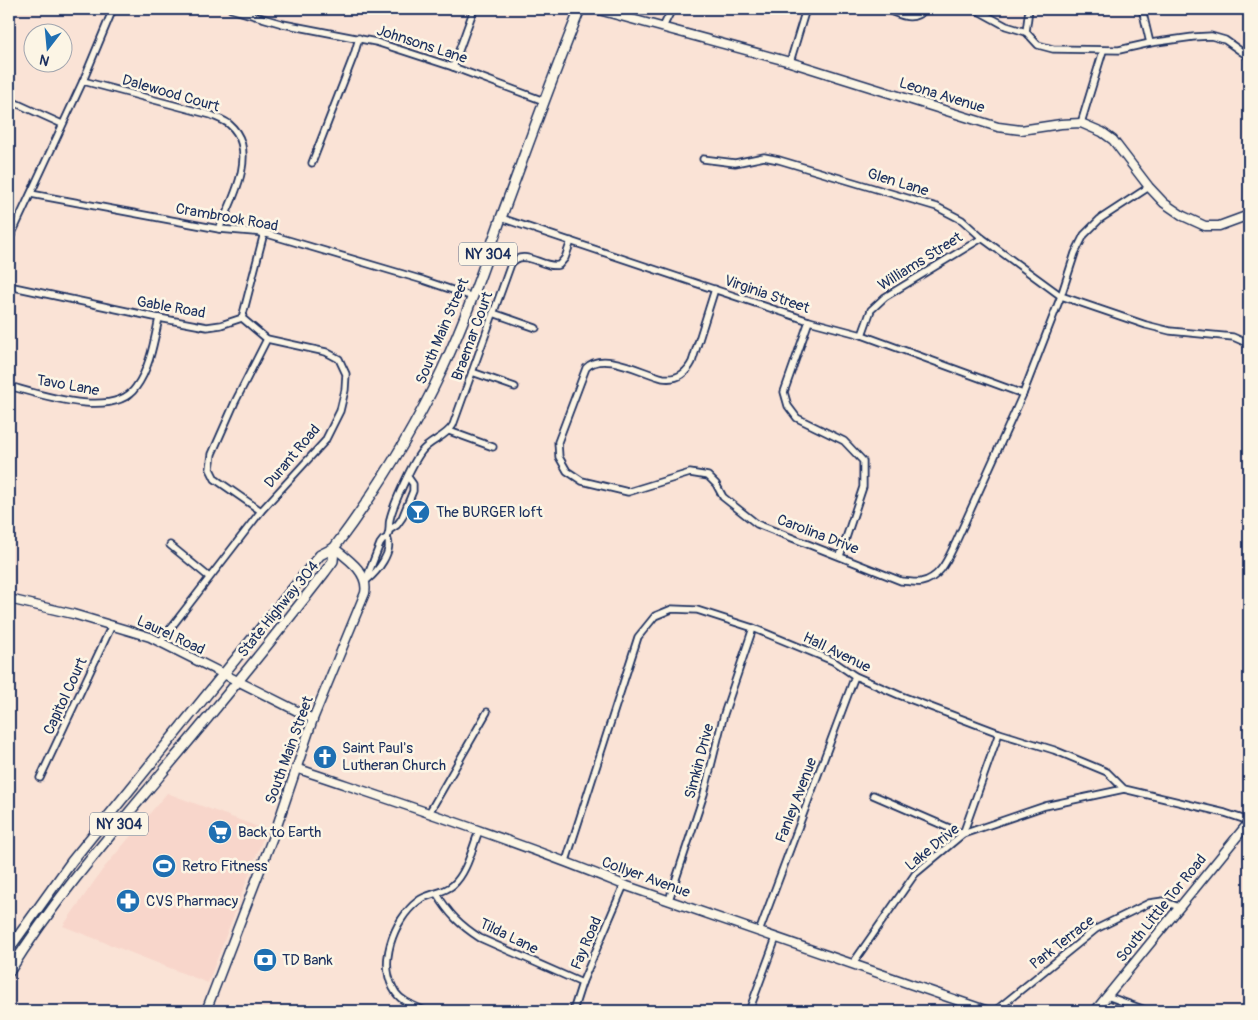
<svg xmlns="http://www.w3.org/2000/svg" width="1258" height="1020" font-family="Pangolin,sans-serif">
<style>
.built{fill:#f8d6cb}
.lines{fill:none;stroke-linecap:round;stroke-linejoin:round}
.street-casing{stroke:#1b2f5e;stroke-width:9}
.secondary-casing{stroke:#1b2f5e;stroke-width:11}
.primary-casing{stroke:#1b2f5e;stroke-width:12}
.street{stroke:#fcf5e5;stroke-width:5.5}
.secondary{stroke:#fcf5e5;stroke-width:8}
.primary{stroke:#fcf5e5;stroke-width:9}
.labels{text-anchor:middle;stroke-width:5;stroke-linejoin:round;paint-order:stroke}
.shield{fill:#fcf5e5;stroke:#5e6a86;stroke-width:1}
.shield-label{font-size:14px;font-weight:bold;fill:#1b2f5e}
.street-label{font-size:15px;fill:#1b2f5e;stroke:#fcf5e5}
.poi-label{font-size:15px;fill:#1b2f5e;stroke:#fcf5e5;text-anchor:start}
</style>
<rect width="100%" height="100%" fill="#fae3d6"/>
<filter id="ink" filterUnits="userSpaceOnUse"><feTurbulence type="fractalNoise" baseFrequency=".02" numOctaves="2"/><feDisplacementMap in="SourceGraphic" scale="10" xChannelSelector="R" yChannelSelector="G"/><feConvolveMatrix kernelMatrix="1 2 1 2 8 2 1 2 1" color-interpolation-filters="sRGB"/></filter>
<g filter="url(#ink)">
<polygon class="built" points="167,793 266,830 208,983 63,926 103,869"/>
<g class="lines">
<g class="street-casing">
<g id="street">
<polyline points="231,9 283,24 376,42 453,67 544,101"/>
<path d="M885 9C902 15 911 23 926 9"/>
<polyline points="975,9 1006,26 1026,32 1038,45 1053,49 1119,50 1150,43 1193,37 1211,36 1225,40 1249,57"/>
<polyline points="1142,9 1150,43"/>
<polyline points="663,27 672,9"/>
<polyline points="1026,32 1029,9"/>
<polyline points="790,62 806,9"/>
<polyline points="453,67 474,9"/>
<path d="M83 81 211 115C217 118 224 120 229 124 260 150 232 201 219 229"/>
<polyline points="9,100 62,124"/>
<polyline points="1081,123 1103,51"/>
<polyline points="703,159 735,163 764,157 779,160 937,207 962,220 982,238 1061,296 1146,325 1170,331 1233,337 1249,344"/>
<polyline points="312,163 354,55 359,38"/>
<polyline points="31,194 219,229 264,233 423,280 473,297"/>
<polyline points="501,218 809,321 862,335 1023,394"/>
<polyline points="9,240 83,81 113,9"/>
<polyline points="9,286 159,318 207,327 221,325 242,318"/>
<path d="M715 289 692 362C686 374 677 380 663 378 642 373 603 350 586 368L558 442 559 457 567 471 582 481 628 492 690 473 708 476 716 484 723 497 757 524 901 581C907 581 915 583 921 582 941 578 948 558 956 542L1023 394 1061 296 1075 253 1084 235 1100 219 1149 187"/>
<polyline points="493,313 536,328"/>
<polyline points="242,318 264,233"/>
<polyline points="809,321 784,392 788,406 797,418 844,441 863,461 863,487 840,556"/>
<polyline points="862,335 871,310 885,297 982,238"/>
<polyline points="472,372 515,387"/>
<path d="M9 386C39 394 114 420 136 387 150 368 154 341 159 318"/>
<polyline points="449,431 493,447"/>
<polyline points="261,511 215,479 210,469 212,454 235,402 267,339"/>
<polyline points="391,529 397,525 402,518 413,491 413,484 408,477"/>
<polyline points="170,545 209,577"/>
<path d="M367 580C377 572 394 551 387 538"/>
<path d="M365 582 380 544 383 540 387 538C391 529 388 527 390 519 393 505 412 464 421 452 430 440 445 438 453 425L511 264C524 247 542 269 559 265L565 258 571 241"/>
<polyline points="160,642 261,511 325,441 340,411 345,390 346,374 339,359 326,352 267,339 242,318"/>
<polyline points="40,778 112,625"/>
<polyline points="873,795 963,834 999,733"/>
<polyline points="429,813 487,712"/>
<polyline points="566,861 638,637 655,616 672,609 697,610 753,628 833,661 855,676 899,695 999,733 1054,750 1107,772 1124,789 1225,813 1249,821"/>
<path d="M437 894C449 914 460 925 480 938L582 983"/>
<polyline points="669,900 704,794 724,714 753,628"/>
<polyline points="759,932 855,676"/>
<polyline points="853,963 915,874 963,834 1045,806 1124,789"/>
<polyline points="1107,996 1148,1011"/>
<path d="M425 1011C416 1007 402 1002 396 993 377 965 393 920 418 901 428 893 443 894 453 885 467 873 472 848 479 831"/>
<polyline points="573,1011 582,983 624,885"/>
<polyline points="749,1011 776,938"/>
<polyline points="995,1011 1096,929 1149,903 1163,901 1179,907"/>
</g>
</g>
<g class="secondary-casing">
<g id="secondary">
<polyline points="595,9 790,62 998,127 1021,130 1061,124 1081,123 1102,132 1113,140 1149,187 1164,203 1183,216 1205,226 1219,226 1249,215"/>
<polyline points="9,599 73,614 150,637 313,719"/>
<path d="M296 768C405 805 516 841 624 885L988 1011"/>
<path d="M206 1011 277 826 313 719 365 593C369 573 348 559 334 548"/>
<polyline points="1095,1011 1249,822"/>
</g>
</g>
<g class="primary-casing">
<g id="primary">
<path d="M334 548C376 492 412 434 442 370 465 321 483 269 501 218 527 148 552 78 580 9"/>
<polyline points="9,949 72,861 320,555 334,548"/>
<path d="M9 972C52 903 105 841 157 779 214 711 271 642 325 572L333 561 334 548"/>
</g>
</g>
<use href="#street" class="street"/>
<use href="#secondary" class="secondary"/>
<use href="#primary" class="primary"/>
</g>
</g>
<defs>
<g id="bar-disc" transform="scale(1.25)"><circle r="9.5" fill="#1f6fb2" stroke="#fcf5e5"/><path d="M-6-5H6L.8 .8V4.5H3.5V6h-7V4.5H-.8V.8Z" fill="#fff"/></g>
<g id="church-disc" transform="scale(1.25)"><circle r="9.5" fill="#1f6fb2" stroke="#fcf5e5"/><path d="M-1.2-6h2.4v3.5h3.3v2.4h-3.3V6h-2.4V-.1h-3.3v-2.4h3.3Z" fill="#fff"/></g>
<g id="supermarket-disc" transform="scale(1.25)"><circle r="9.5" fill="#1f6fb2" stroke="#fcf5e5"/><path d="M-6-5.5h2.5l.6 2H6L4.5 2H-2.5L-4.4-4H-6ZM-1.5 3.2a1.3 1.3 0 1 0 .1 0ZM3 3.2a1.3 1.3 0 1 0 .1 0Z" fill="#fff"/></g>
<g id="stadium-disc" transform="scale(1.25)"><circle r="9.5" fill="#1f6fb2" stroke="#fcf5e5"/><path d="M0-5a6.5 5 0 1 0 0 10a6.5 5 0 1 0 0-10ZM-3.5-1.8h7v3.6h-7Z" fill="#fff"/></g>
<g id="pharmacy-disc" transform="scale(1.25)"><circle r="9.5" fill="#1f6fb2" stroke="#fcf5e5"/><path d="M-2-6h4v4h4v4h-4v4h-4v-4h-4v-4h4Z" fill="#fff"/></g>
<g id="bank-disc" transform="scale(1.25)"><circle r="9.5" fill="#1f6fb2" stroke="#fcf5e5"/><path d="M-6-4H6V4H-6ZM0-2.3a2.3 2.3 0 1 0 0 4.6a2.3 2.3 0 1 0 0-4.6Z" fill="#fff"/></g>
</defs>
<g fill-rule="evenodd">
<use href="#bar-disc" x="418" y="512"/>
<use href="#church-disc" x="325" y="757"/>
<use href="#supermarket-disc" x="220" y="832"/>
<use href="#stadium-disc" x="164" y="866"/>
<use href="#pharmacy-disc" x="128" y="901"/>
<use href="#bank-disc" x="265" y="960"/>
</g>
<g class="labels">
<g class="shield">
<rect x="459" y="242.5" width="58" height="23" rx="4"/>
<rect x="90" y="812.5" width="58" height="23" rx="4"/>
</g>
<g class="shield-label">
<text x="488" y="259">NY 304</text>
<text x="119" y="829">NY 304</text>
</g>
<g class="street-label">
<text transform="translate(422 44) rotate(18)" y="5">Johnsons Lane</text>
<text transform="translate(171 93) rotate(16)" y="5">Dalewood Court</text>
<text transform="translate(942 95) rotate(17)" y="5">Leona Avenue</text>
<text transform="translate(898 182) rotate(17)" y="5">Glen Lane</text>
<text transform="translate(227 217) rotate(10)" y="5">Crambrook Road</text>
<text transform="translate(920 261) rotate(-32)" y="5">Williams Street</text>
<text transform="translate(767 294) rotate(19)" y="5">Virginia Street</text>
<text transform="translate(171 307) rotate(10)" y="5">Gable Road</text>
<text transform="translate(442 331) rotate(-67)" y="5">South Main Street</text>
<text transform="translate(472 336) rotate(-70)" y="5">Braemar Court</text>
<text transform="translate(68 385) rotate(10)" y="5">Tavo Lane</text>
<text transform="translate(292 456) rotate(-50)" y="5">Durant Road</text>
<text transform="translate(818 534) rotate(21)" y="5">Carolina Drive</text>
<text transform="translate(278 609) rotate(-51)" y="5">State Highway 304</text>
<text transform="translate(171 635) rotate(25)" y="5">Laurel Road</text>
<text transform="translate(837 652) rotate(26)" y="5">Hall Avenue</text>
<text transform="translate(65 696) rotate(-65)" y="5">Capitol Court</text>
<text transform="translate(289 750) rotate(-70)" y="5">South Main Street</text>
<text transform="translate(699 761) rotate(-75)" y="5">Simkin Drive</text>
<text transform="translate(796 800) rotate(-69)" y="5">Fanley Avenue</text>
<text transform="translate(932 847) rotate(-39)" y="5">Lake Drive</text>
<text transform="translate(646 877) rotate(20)" y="5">Collyer Avenue</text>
<text transform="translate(1161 908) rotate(-51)" y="5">South Little Tor Road</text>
<text transform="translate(509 936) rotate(26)" y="5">Tilda Lane</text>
<text transform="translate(1062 942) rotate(-38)" y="5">Park Terrace</text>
<text transform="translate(586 943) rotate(-67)" y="5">Fay Road</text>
</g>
<g class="poi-label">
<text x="436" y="517">The BURGER loft</text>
<text x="342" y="753">Saint Paul's<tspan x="342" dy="17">Lutheran Church</tspan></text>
<text x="238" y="837">Back to Earth</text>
<text x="182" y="871">Retro Fitness</text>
<text x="146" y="906">CVS Pharmacy</text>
<text x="282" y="965">TD Bank</text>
</g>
</g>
<rect width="1258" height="1020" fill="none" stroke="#fcf5e5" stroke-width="30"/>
<rect x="15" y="15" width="1228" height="990" fill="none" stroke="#1b2f5e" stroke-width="2" filter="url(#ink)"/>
<g transform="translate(48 48) rotate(196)"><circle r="24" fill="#fcf5e5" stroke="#a2a6af"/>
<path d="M0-4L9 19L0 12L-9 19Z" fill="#1f6fb2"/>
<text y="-8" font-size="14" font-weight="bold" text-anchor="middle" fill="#1b2f5e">N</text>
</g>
</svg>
